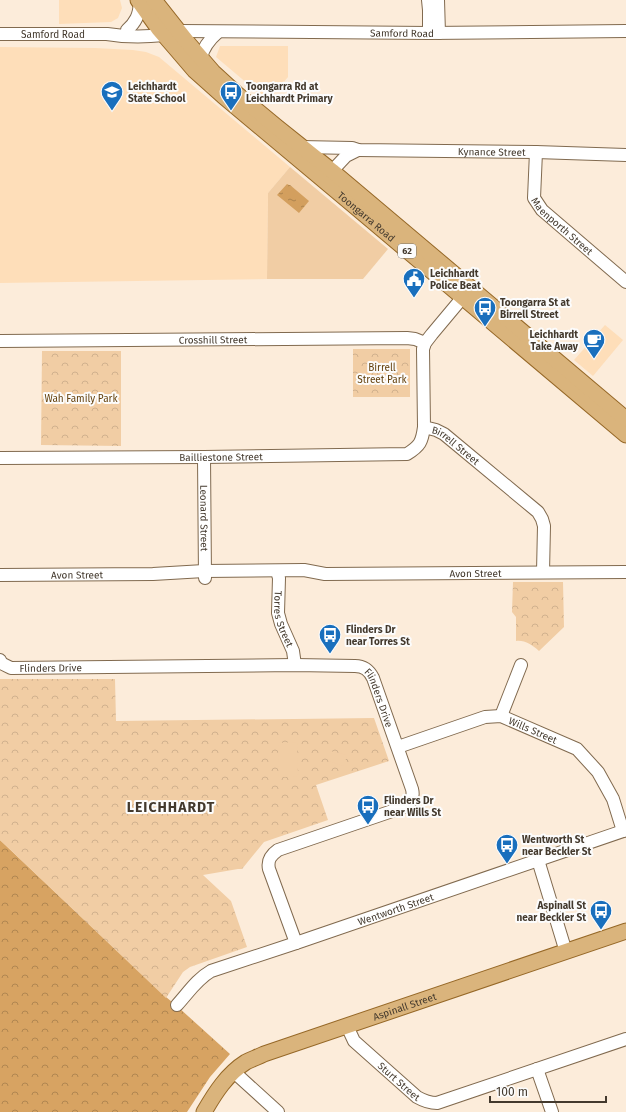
<svg xmlns="http://www.w3.org/2000/svg" width="626" height="1112" font-family="'Fira Sans',sans-serif">
<style>
.built{fill:#fedeb9}
.forest{fill:url(#forest-crowns)}
.park{fill:url(#park-crowns)}
.pitch{fill:#f1cda4}
.water{fill:url(#water-ripples)}
.lines{fill:none;stroke-linecap:round;stroke-linejoin:round}
.minor-casing{stroke:#816a4f;stroke-width:14}
.major-casing{stroke:#966827;stroke-width:17}
.minor{stroke:#fff;stroke-width:12}
.major{stroke:#dab47c;stroke-width:15}
.labels{text-anchor:middle;stroke-width:4;stroke-linejoin:round;paint-order:stroke}
.shield{fill:#fcfcfc;stroke:#7a746b;stroke-width:1}
.shield-label{font-size:9px;font-weight:bold;fill:#43392d}
.street-label{font-size:10px;fill:#43392d;stroke:#fcfcfc}
.poi-label{font-size:10px;font-weight:bold;fill:#43392d;stroke:#fcfcfc;text-anchor:start}
.park-label{font-size:10px;fill:#623f0a;stroke:#fcfcfc}
.district-label{font-size:14px;font-weight:bold;letter-spacing:1px;fill:#43392d;stroke:#fcfcfc}
</style>
<defs>
<pattern id="forest-crowns" width="20" height="18" patternUnits="userSpaceOnUse"><rect width="20" height="18" fill="#d7a362"/><path d="M2 6a3 3 0 1 1 6 0M12 15a3 3 0 1 1 6 0" fill="none" stroke="#b08651"/></pattern>
<pattern id="park-crowns" width="20" height="18" patternUnits="userSpaceOnUse"><rect width="20" height="18" fill="#f1cda4"/><path d="M2 6a3 3 0 1 1 6 0M12 15a3 3 0 1 1 6 0" fill="none" stroke="#d0b18e"/></pattern>
<pattern id="water-ripples" width="26" height="14" patternUnits="userSpaceOnUse"><rect width="26" height="14" fill="#d39f5e"/><path d="M2 4q2-2 4 0t4 0M15 11q2-2 4 0t4 0" fill="none" stroke="#ad834e"/></pattern>
</defs>
<rect width="100%" height="100%" fill="#fcecda"/>
<g class="built">
<polygon points="59,0 120,0 122,8 118,18 111,22 59,24"/>
<polygon points="220,46 288,46 288,77 268,101 216,57"/>
<polygon points="0,47 95,48 133,50 146,52 159,57 290,167 268,193 267,279 0,283"/>
<polygon points="605,325 623,340 593,376 574,360"/>
</g>
<polygon class="forest" points="0,840 166,997 178,1007 230,1054 210,1077 187,1112 0,1112"/>
<g class="park">
<rect x="353" y="349" width="57" height="48"/>
<polygon points="42,351 121,351 121,446 41,445"/>
<path d="M513 582H563L564 627 539 651C532 645 525 640 516 641V617L512 612Z"/>
<polygon points="0,679 115,679 116,721 374,718 389,761 316,785 328,820 264,842 242,869 238,869 203,875 231,901 247,947 190,967 183,972 166,998 0,840"/>
</g>
<g class="pitch">
<polygon points="290,167 388,249 363,279 267,279 268,193"/>
<polygon points="297,742 298,776 279,777 278,743"/>
<polygon points="330,751 347,755 344,766 328,761"/>
</g>
<polygon class="water" points="287,184 289,185 290,185 309,201 299,213 277,195"/>
<g class="lines">
<g class="minor-casing">
<g id="minor">
<polyline points="428,0 429,10 429,33"/>
<polyline points="438,0 439,33"/>
<path d="M127 30C136 22 139 15 140 3"/>
<path id="s1" d="M179 31 429 33 626 31"/>
<path id="s2" d="M0 34H107C125 37 145 37 164 35"/>
<path d="M201 58C203 47 210 39 218 32"/>
<path id="s3" d="M301 147 352 148 358 150 536 152 626 155"/>
<path id="s4" d="M536 152 534 198 542 210 626 282"/>
<polyline points="332,171 346,156 358,150"/>
<path id="s5" d="M468 291 432 334 425 343 423 349 424 427 436 430 444 434 538 512 542 519 544 526 543 572"/>
<path id="s6" d="M0 341 407 338 415 339 425 343"/>
<path id="s7" d="M204 457 205 578"/>
<path id="s8" d="M0 458 204 457 407 454C420 446 422 442 424 427"/>
<path id="s9" d="M277 571 279 578 278 613 281 624 293 651 295 665"/>
<path id="s10" d="M0 575 153 574 204 571 304 570 325 574 626 572"/>
<path id="s11" d="M0 660 1 663 11 668 295 665 355 666C364 666 369 670 373 678L412 789C414 797 411 803 404 807L278 850C271 855 267 860 269 869L296 943"/>
<polyline points="501,716 521,665"/>
<path id="s12" d="M398 747 485 717 501 716 577 749 598 772 613 799 623 831"/>
<polyline points="538,860 566,952"/>
<path id="s13" d="M177 1005C188 993 197 979 211 971L296 943 626 830"/>
<path id="s14" d="M347 1026 354 1041 417 1097C424 1101 429 1103 437 1103L626 1039"/>
<polyline points="537,1069 552,1112"/>
<polyline points="234,1072 278,1112"/>
</g>
</g>
<g class="major-casing">
<g id="major">
<path id="s15" d="M138 0 158 28 177 50 195 71 223 96 352 204 626 435"/>
<polyline points="154,0 188,43 213,72 237,94 277,127 332,171 626,419"/>
<path id="s16" d="M204 1112C215 1093 227 1074 246 1062 252 1059 258 1057 264 1054L626 931"/>
</g>
</g>
<use href="#minor" class="minor"/>
<use href="#major" class="major"/>
</g>
<defs>
<g id="school-pin" transform="scale(1.15)"><path d="M0 17L-7.5 6A9.5 9.5 0 1 1 7.5 6Z" fill="#196fbd" stroke="#fcfcfc"/><path d="M0-5L7-2L0 1L-7-2ZM-4 1L0 2.5L4 1V4Q0 6-4 4Z" fill="#fff"/></g>
<g id="bus-pin" transform="scale(1.15)"><path d="M0 17L-7.5 6A9.5 9.5 0 1 1 7.5 6Z" fill="#196fbd" stroke="#fcfcfc"/><path d="M-5-6H5V4H4V6H2V4H-2V6H-4V4H-5ZM-3.5-4V0h7V-4ZM-3.5 1.2v1.5H-2V1.2ZM2 1.2v1.5H3.5V1.2Z" fill="#fff"/></g>
<g id="civic-pin" transform="scale(1.15)"><path d="M0 17L-7.5 6A9.5 9.5 0 1 1 7.5 6Z" fill="#196fbd" stroke="#fcfcfc"/><path d="M-.6-6.5H3V-4.5H.6V-3L4-1V1h2V6H-6V1h2V-1L-.6-3ZM-1.2 2.5V6h2.4V2.5Z" fill="#fff"/></g>
<g id="cafe-pin" transform="scale(1.15)"><path d="M0 17L-7.5 6A9.5 9.5 0 1 1 7.5 6Z" fill="#196fbd" stroke="#fcfcfc"/><path d="M-5.5-4.5H6V0H3Q3 3.5 0 3.5H-2.5Q-5.5 3.5-5.5 0ZM3-3.2v2h1.7v-2ZM-6 4.5H4V6H-6Z" fill="#fff"/></g>
</defs>
<g fill-rule="evenodd">
<use href="#school-pin" x="112" y="92"/>
<use href="#bus-pin" x="231" y="92"/>
<use href="#civic-pin" x="414" y="279"/>
<use href="#bus-pin" x="485" y="308"/>
<use href="#cafe-pin" x="594" y="340"/>
<use href="#bus-pin" x="330" y="635"/>
<use href="#bus-pin" x="368" y="806"/>
<use href="#bus-pin" x="507" y="845"/>
<use href="#bus-pin" x="601" y="911"/>
</g>
<g class="labels">
<rect class="shield" x="398" y="244" width="18" height="14" rx="3"/>
<g class="shield-label">
<text x="407" y="254">62</text>
</g>
<g class="street-label">
<text dy="4" stroke="none"><textPath href="#s1" startOffset="223">Samford Road</textPath></text>
<text dy="4" stroke="none"><textPath href="#s2" startOffset="53">Samford Road</textPath></text>
<text dy="4" stroke="none"><textPath href="#s3" startOffset="191">Kynance Street</textPath></text>
<text dy="4" stroke="none"><textPath href="#s15" startOffset="316">Toongarra Road</textPath></text>
<text dy="4" stroke="none"><textPath href="#s4" startOffset="86">Maenporth Street</textPath></text>
<text dy="4" stroke="none"><textPath href="#s6" startOffset="213">Crosshill Street</textPath></text>
<text dy="4" stroke="none"><textPath href="#s5" startOffset="189">Birrell Street</textPath></text>
<text dy="4" stroke="none"><textPath href="#s8" startOffset="221">Bailliestone Street</textPath></text>
<text dy="4" stroke="none"><textPath href="#s7" startOffset="61">Leonard Street</textPath></text>
<text dy="4" stroke="none"><textPath href="#s10" startOffset="476">Avon Street</textPath></text>
<text dy="4" stroke="none"><textPath href="#s10" startOffset="77">Avon Street</textPath></text>
<text dy="4" stroke="none"><textPath href="#s9" startOffset="49">Torres Street</textPath></text>
<text dy="4" stroke="none"><textPath href="#s11" startOffset="54">Flinders Drive</textPath></text>
<text dy="4" stroke="none"><textPath href="#s11" startOffset="402">Flinders Drive</textPath></text>
<text dy="4" stroke="none"><textPath href="#s12" startOffset="143">Wills Street</textPath></text>
<text dy="4" stroke="none"><textPath href="#s13" startOffset="243">Wentworth Street</textPath></text>
<text dy="4" stroke="none"><textPath href="#s16" startOffset="234">Aspinall Street</textPath></text>
<text dy="4" stroke="none"><textPath href="#s14" startOffset="77">Sturt Street</textPath></text>
</g>
<g class="poi-label">
<text x="128" y="90">Leichhardt<tspan x="128" dy="12">State School</tspan></text>
<text x="246" y="90">Toongarra Rd at<tspan x="246" dy="12">Leichhardt Primary</tspan></text>
<text x="430" y="277">Leichhardt<tspan x="430" dy="12">Police Beat</tspan></text>
<text x="500" y="306">Toongarra St at<tspan x="500" dy="12">Birrell Street</tspan></text>
<text x="578" y="338" text-anchor="end">Leichhardt<tspan x="578" dy="12">Take Away</tspan></text>
<text x="346" y="633">Flinders Dr<tspan x="346" dy="12">near Torres St</tspan></text>
<text x="384" y="804">Flinders Dr<tspan x="384" dy="12">near Wills St</tspan></text>
<text x="522" y="843">Wentworth St<tspan x="522" dy="12">near Beckler St</tspan></text>
<text x="586" y="909" text-anchor="end">Aspinall St<tspan x="586" dy="12">near Beckler St</tspan></text>
</g>
<g class="park-label">
<text x="382" y="371">Birrell<tspan x="382" dy="12">Street Park</tspan></text>
<text x="81" y="402">Wah Family Park</text>
</g>
<g class="district-label">
<text x="171" y="812">LEICHHARDT</text>
</g>
</g>
<path d="M490 1096v6h116v-6" fill="none" stroke="#43392d" stroke-width="2"/>
<text x="496" y="1096" font-size="12" fill="#43392d" stroke="#fcfcfc" stroke-width="3" paint-order="stroke">100 m</text>
</svg>
